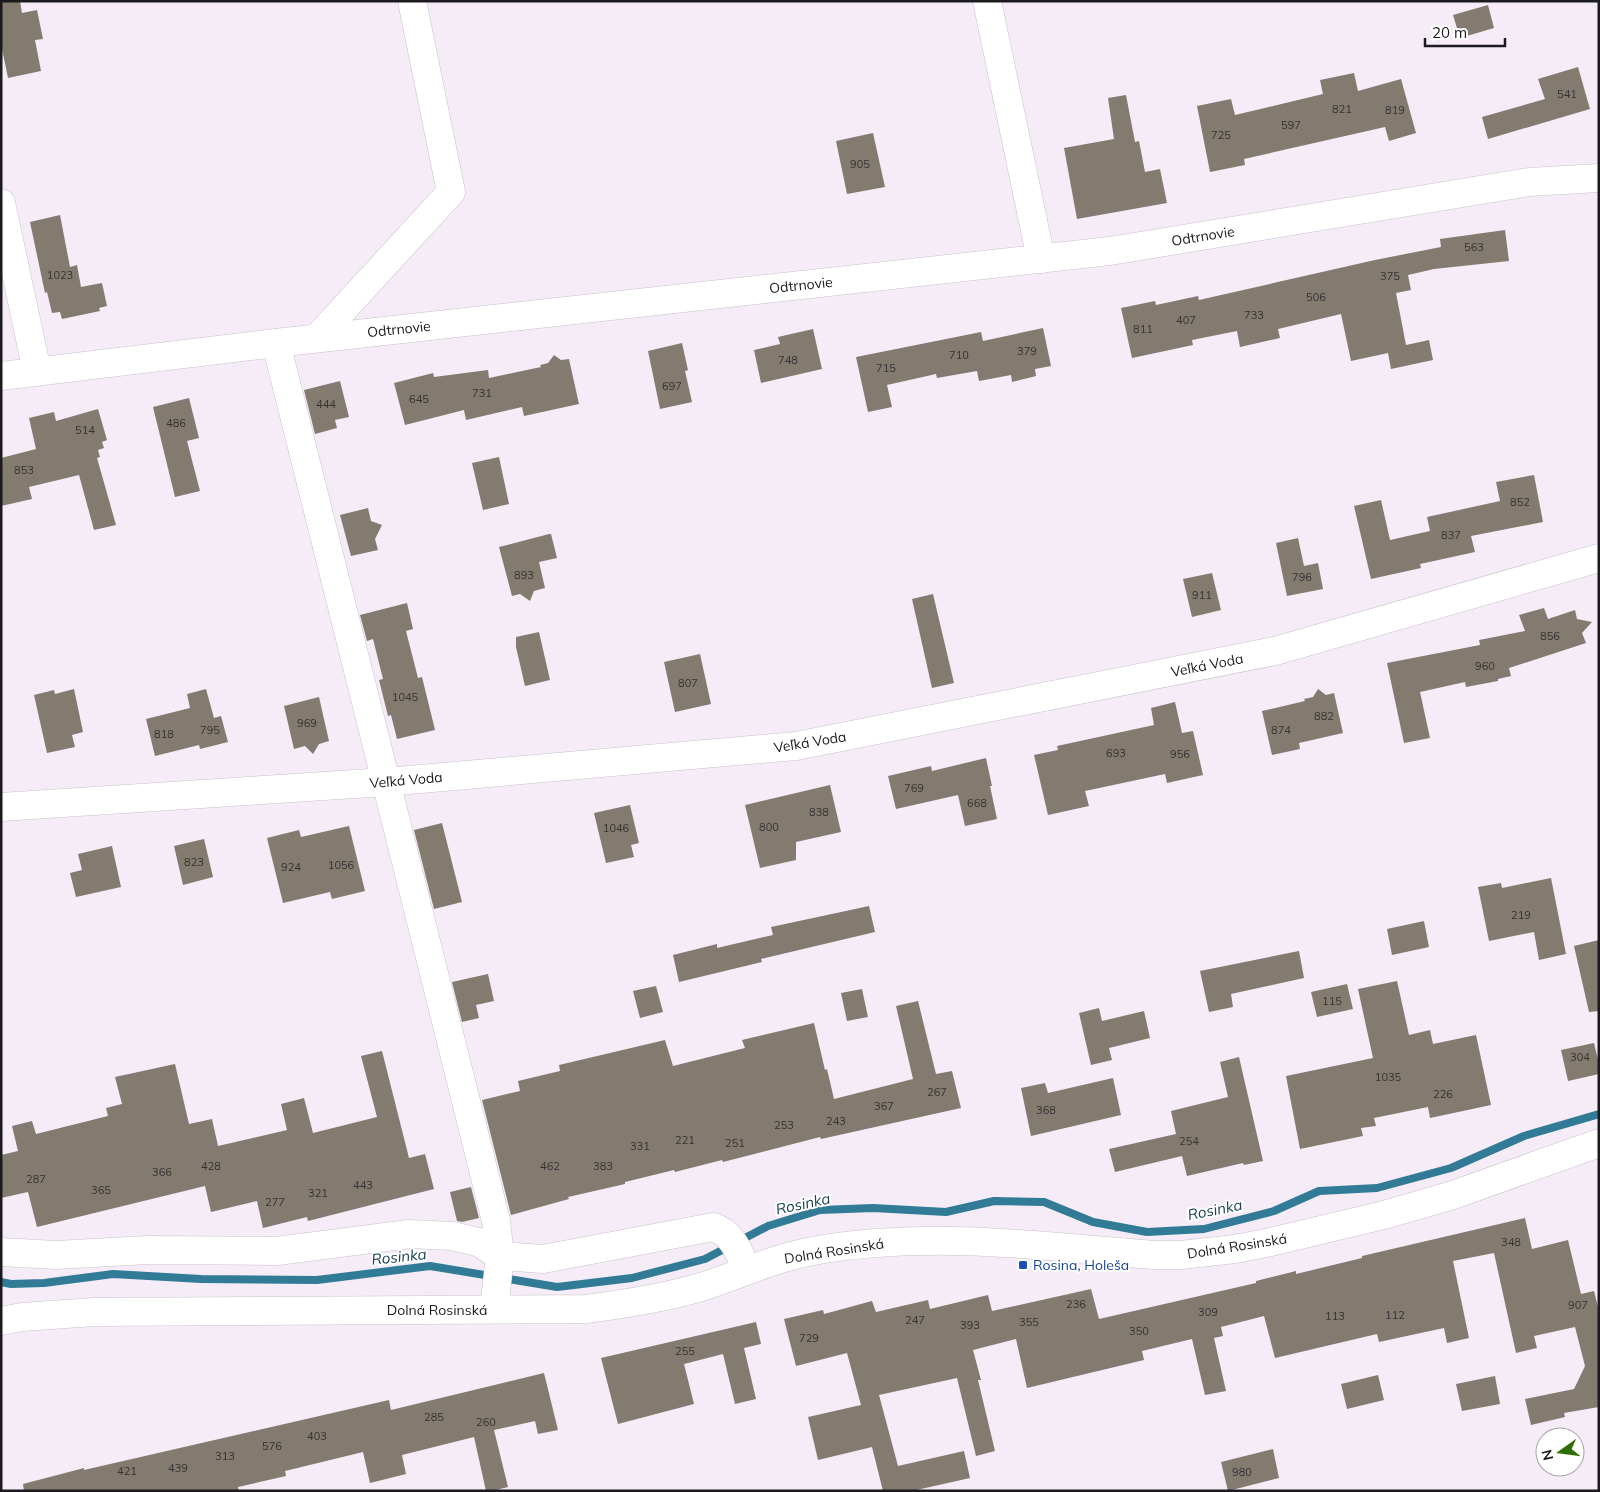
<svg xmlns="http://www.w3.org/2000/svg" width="1600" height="1492" font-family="Mulish,sans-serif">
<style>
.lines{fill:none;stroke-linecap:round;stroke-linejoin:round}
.stream{stroke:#317b97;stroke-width:8}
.building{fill:#837b70}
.street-casing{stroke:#c9c0cc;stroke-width:29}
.street{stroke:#fff;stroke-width:28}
.transit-dot{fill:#1a4fb4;stroke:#fff;stroke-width:2}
.labels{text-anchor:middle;stroke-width:4;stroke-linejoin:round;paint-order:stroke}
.number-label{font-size:11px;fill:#363233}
.street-label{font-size:14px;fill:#1d1a1f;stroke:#fff}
.transit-label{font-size:14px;fill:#164399;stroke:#fff;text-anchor:start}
.water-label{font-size:15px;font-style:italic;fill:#174354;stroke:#fff}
</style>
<rect width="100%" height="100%" fill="#f5ecf8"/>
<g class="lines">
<polyline class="stream" points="1,1282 11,1284 44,1283 113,1274 201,1279 317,1280 430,1266 557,1287 632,1278 705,1259 768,1226 820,1210 873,1208 946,1212 994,1201 1044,1202 1093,1222 1147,1232 1204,1229 1274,1211 1319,1191 1377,1188 1451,1168 1524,1136 1599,1114"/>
</g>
<g class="building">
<polygon points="1,1 20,1 22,13 37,10 43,39 35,40 41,71 8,78 1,44"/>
<polygon points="1488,5 1494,28 1460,38 1453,15"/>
<polygon points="1578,67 1590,109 1488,139 1482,117 1545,99 1538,79"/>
<polygon points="1354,73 1358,91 1401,79 1416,133 1389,141 1385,127 1244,159 1245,165 1210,172 1197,106 1231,99 1235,115 1323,94 1320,80"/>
<polygon points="1126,95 1135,142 1139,141 1145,172 1160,169 1167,203 1077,219 1064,148 1114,139 1108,98"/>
<polygon points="873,133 885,187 847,194 836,141"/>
<polygon points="60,215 70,267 77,265 81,287 102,283 107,306 99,308 100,311 62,319 60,312 52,313 47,292 45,293 30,222"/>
<polygon points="1505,230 1509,261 1434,269 1408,275 1411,290 1396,293 1406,345 1429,340 1433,360 1391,369 1388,353 1351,361 1341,314 1278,329 1280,338 1240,347 1237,331 1192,340 1193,345 1132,358 1121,308 1155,301 1156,305 1198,296 1199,300 1375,260 1441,247 1440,239"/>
<polygon points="1043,328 1051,366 1035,369 1036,376 1012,382 1011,375 979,381 977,371 937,378 936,374 887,385 892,407 868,412 856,357 981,332 983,341"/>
<polygon points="813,329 822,369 761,383 754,350 780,344 778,337"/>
<polygon points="682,343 688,370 685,371 692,402 660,409 648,351"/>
<polygon points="554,355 561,360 569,359 579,404 524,416 522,407 466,420 464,410 405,425 394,383 433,373 434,377 488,370 489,378 541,367 540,365 548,363"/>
<polygon points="340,381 349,417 335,420 337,428 315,434 304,390"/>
<polygon points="189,398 199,438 187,441 200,491 175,497 153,407"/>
<polygon points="98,409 107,440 102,442 104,448 98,450 100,457 97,458 116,525 94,530 79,475 29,487 32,499 1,506 1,458 36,449 29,418 54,412 56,421"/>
<polygon points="499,457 509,504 483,510 472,463"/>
<polygon points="1534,475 1543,522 1471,536 1475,552 1420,564 1421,568 1371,579 1354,506 1381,500 1390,540 1430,531 1427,517 1500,501 1496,482"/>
<polygon points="368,508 371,521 382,525 375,539 378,550 351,556 340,515"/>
<polygon points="549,534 551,534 557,558 539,562 545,588 534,591 530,601 520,594 512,596 499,547"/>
<polygon points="1298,538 1304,566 1318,563 1323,589 1287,596 1276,543"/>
<polygon points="1212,573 1221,610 1192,617 1183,579"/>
<polygon points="933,594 954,683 932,688 912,599"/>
<polygon points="407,603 413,629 406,631 418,678 422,677 435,730 397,739 391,715 388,716 379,680 383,679 373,639 367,641 360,615"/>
<polygon points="1544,608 1548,619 1575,610 1577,619 1592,622 1582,633 1586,643 1509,668 1511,676 1498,679 1498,681 1466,687 1465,682 1420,692 1430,738 1404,743 1387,663 1480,645 1479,640 1525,631 1519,615"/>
<polygon points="539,632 550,680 525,686 516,647 516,637"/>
<polygon points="700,654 711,704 675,712 664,662"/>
<polygon points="74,689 83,732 72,735 75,747 47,753 34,695 54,690 55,694"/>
<polygon points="206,689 214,718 221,716 228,742 200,749 199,745 155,756 146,719 190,708 187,694"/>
<polygon points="1318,689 1326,695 1334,693 1343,733 1299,743 1300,749 1272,755 1262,711 1305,701 1304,699 1313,697"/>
<polygon points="319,697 329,741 319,744 313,754 305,746 294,749 284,706"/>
<polygon points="1175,702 1182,733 1193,731 1203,775 1167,783 1165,774 1085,791 1089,806 1048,815 1034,755 1058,750 1057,746 1154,725 1151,708"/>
<polygon points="986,758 992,786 990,786 997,819 965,826 958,795 896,809 888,776 931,766 932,771"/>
<polygon points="830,785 841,832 796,842 796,860 760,868 745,805"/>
<polygon points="630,805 639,843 631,845 634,857 606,863 594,813"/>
<polygon points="442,823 462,902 434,909 414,830"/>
<polygon points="349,826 365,891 332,899 330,892 283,903 267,838 299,830 301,837"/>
<polygon points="204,839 213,877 183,885 174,846"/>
<polygon points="112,846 121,887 76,897 70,873 82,870 78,854"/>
<polygon points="1551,878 1566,954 1539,960 1534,932 1489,941 1478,887 1501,883 1502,888"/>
<polygon points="869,906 875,932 761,959 762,962 679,982 673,955 717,944 717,948 773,935 771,927"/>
<polygon points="1424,921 1429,947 1392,955 1387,929"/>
<polygon points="1599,940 1599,1011 1589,1012 1574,946"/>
<polygon points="1299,951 1304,978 1231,994 1233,1007 1209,1012 1200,971"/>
<polygon points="488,974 494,1001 476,1005 479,1018 462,1022 452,982"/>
<polygon points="1397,981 1409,1035 1430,1030 1433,1044 1476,1035 1491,1105 1430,1118 1428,1107 1374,1118 1376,1126 1361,1128 1363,1136 1300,1149 1286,1076 1373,1058 1358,989"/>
<polygon points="1347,984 1353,1009 1317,1017 1311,992"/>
<polygon points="656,986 663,1012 640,1018 633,991"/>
<polygon points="862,989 868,1017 847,1021 841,993"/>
<polygon points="918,1001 936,1074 952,1071 961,1108 821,1139 820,1137 723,1162 722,1160 675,1172 674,1170 625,1182 625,1184 568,1197 569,1199 511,1215 482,1100 520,1091 518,1081 560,1071 559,1065 665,1040 673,1066 745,1048 742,1040 814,1023 825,1070 827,1069 834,1099 913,1079 896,1006"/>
<polygon points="1099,1008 1102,1021 1144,1011 1150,1038 1109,1048 1112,1060 1091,1065 1079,1013"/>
<polygon points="1594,1043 1599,1064 1599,1074 1568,1081 1561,1050"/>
<polygon points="382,1051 409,1158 425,1154 434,1189 308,1221 307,1217 263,1228 257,1201 211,1212 205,1186 37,1227 28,1192 1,1198 1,1155 18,1151 12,1126 32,1121 36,1134 108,1116 106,1108 122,1104 115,1077 175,1064 189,1124 212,1119 218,1146 287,1130 281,1104 304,1098 313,1133 377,1117 361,1056"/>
<polygon points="1239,1057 1263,1161 1244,1165 1243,1163 1187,1176 1182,1156 1115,1172 1109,1149 1176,1134 1171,1111 1228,1097 1220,1062"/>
<polygon points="1113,1078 1121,1115 1031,1136 1021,1088 1045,1083 1048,1093"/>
<polygon points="471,1187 479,1218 462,1222 457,1221 450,1192"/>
<polygon points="1525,1218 1532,1249 1568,1240 1581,1294 1594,1291 1599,1311 1599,1407 1564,1413 1565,1417 1531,1425 1525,1399 1574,1389 1585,1366 1575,1327 1534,1336 1537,1348 1516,1353 1494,1253 1453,1261 1469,1338 1447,1343 1444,1328 1379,1342 1377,1334 1275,1358 1264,1316 1221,1327 1223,1336 1214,1338 1226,1391 1205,1395 1192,1339 1142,1351 1144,1360 1027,1388 1016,1339 973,1350 981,1380 978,1380 995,1451 976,1456 957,1378 879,1395 898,1466 964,1451 970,1478 912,1491 883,1491 872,1447 818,1460 808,1417 861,1405 847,1353 796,1366 784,1319 823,1310 824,1314 872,1301 876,1312 928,1300 930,1309 988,1295 992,1311 1091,1289 1099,1319 1256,1283 1256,1281 1296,1271 1296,1274 1362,1258 1362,1256"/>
<polygon points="756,1322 761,1344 744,1348 756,1399 735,1404 723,1354 684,1364 694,1404 618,1424 601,1358"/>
<polygon points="544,1373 558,1430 538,1434 535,1421 494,1430 508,1487 492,1491 486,1491 474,1437 402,1455 406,1474 370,1483 363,1452 285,1471 286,1476 238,1487 239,1491 24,1491 23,1484 84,1468 84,1470 389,1400 391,1410"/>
<polygon points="1378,1375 1384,1400 1347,1409 1341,1384"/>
<polygon points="1495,1376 1500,1404 1462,1411 1456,1384"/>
<polygon points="1273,1449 1279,1478 1228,1491 1221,1462"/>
</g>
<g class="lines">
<g class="street-casing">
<g id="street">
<polyline points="987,1 1041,259"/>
<polyline points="1,203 37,371"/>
<polyline points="317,338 451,192 412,1"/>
<polyline points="276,343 496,1221 500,1256 494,1309"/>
<polyline points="1,376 276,343 1110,251 1529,182 1599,178"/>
<polyline points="1,807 386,782 796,746 1275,651 1599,558"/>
<path d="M1 1252 56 1255 148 1250 277 1251 409 1234 452 1236 478 1242 500 1256 543 1259 713 1227C733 1233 739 1253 747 1270"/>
<path d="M1 1321 22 1317 94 1312 586 1309C625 1304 664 1298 701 1287 739 1275 774 1258 813 1251 925 1231 1039 1245 1152 1255H1181L1235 1249 1271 1242 1384 1215 1453 1195 1599 1143"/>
</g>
</g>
<use href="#street" class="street"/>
</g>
<rect class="transit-dot" x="1018" y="1260" width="10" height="10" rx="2.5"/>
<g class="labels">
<g class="number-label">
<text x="1567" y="98">541</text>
<text x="1342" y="113">821</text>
<text x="1395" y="114">819</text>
<text x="1291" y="129">597</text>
<text x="1221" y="139">725</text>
<text x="860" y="168">905</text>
<text x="1474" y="251">563</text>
<text x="60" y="279">1023</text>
<text x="1390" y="280">375</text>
<text x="1316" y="301">506</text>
<text x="1254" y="319">733</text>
<text x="1186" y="324">407</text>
<text x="1143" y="333">811</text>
<text x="1027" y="355">379</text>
<text x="959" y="359">710</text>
<text x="788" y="364">748</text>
<text x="886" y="372">715</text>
<text x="672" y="390">697</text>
<text x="482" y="397">731</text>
<text x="419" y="403">645</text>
<text x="326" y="408">444</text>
<text x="176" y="427">486</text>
<text x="85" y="434">514</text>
<text x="24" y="474">853</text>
<text x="1520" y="506">852</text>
<text x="1451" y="539">837</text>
<text x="524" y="579">893</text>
<text x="1302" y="581">796</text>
<text x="1202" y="599">911</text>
<text x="1550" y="640">856</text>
<text x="1485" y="670">960</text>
<text x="688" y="687">807</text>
<text x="405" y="701">1045</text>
<text x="1324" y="720">882</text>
<text x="307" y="727">969</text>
<text x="210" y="734">795</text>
<text x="1281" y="734">874</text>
<text x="164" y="738">818</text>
<text x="1116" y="757">693</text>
<text x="1180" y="758">956</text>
<text x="914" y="792">769</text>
<text x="977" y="807">668</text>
<text x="819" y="816">838</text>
<text x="769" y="831">800</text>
<text x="616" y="832">1046</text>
<text x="194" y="866">823</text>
<text x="341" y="869">1056</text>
<text x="291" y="871">924</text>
<text x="1521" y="919">219</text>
<text x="1332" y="1005">115</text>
<text x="1580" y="1061">304</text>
<text x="1388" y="1081">1035</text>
<text x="937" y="1096">267</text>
<text x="1443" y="1098">226</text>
<text x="884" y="1110">367</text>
<text x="1046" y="1114">368</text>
<text x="836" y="1125">243</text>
<text x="784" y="1129">253</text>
<text x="685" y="1144">221</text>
<text x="1189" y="1145">254</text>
<text x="735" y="1147">251</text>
<text x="640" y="1150">331</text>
<text x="211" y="1170">428</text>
<text x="550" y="1170">462</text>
<text x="603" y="1170">383</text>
<text x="162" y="1176">366</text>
<text x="36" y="1183">287</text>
<text x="363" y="1189">443</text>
<text x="101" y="1194">365</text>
<text x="318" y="1197">321</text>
<text x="275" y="1206">277</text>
<text x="1511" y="1246">348</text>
<text x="1076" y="1308">236</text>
<text x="1578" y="1309">907</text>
<text x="1208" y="1316">309</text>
<text x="1395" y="1319">112</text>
<text x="1335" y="1320">113</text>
<text x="915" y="1324">247</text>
<text x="1029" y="1326">355</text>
<text x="970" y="1329">393</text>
<text x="1139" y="1335">350</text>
<text x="809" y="1342">729</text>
<text x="685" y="1355">255</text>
<text x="434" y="1421">285</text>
<text x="486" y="1426">260</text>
<text x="317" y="1440">403</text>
<text x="272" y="1450">576</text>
<text x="225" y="1460">313</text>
<text x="178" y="1472">439</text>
<text x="127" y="1475">421</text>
<text x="1242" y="1476">980</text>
</g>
<g class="street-label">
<text transform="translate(1203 236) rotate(-9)" y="5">Odtrnovie</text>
<text transform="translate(801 285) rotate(-6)" y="5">Odtrnovie</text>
<text transform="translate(399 329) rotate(-6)" y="5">Odtrnovie</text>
<text transform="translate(1207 665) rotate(-11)" y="5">Veľká Voda</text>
<text transform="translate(810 742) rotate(-9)" y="5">Veľká Voda</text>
<text transform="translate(406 780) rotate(-5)" y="5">Veľká Voda</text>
<text transform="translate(1237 1246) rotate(-9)" y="5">Dolná Rosinská</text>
<text transform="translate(834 1251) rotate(-9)" y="5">Dolná Rosinská</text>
<text x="437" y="1315">Dolná Rosinská</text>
</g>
<g class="transit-label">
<text x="1033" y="1270">Rosina, Holeša</text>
</g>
<g class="water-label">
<text transform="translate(803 1204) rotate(-12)" y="5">Rosinka</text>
<text transform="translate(1215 1210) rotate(-11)" y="5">Rosinka</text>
<text transform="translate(399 1257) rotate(-6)" y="5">Rosinka</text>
</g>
</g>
<rect width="1600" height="1492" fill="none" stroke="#1d1a1f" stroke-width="5"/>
<g transform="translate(1560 1452) rotate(256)"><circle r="24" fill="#ffffff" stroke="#a5a3a5"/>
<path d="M0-4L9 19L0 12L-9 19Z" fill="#2f6e02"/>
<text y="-8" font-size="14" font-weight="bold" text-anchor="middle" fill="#1d1a1f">N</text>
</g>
<path d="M1425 38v8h80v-8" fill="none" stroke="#1d1a1f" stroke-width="2.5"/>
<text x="1432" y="38" font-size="15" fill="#1d1a1f" stroke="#ffffff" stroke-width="4" paint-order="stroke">20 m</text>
</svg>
